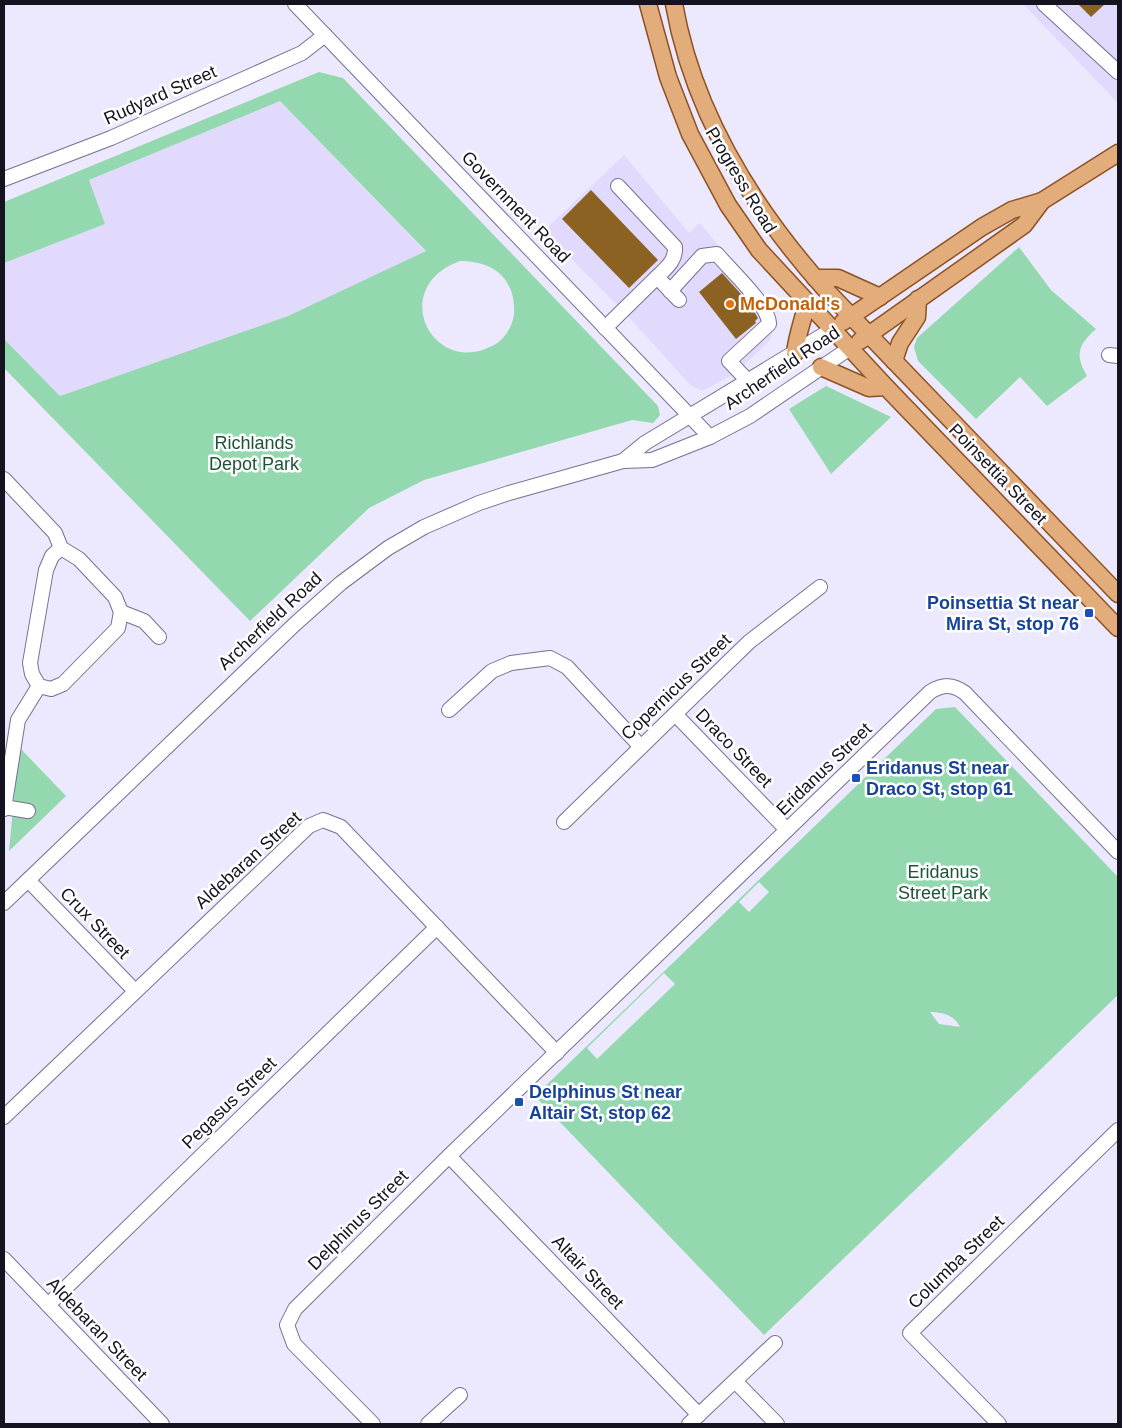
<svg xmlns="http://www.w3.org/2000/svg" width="1122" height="1428" font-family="Helvetica,sans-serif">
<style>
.built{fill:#e1dafc}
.green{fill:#94d8af;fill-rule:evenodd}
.building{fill:#8b6222}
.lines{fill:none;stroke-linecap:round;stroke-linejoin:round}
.minor-casing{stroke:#777090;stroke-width:16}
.major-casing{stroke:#8e5222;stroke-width:19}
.minor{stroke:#fff;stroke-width:14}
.major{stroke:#e2ac7b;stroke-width:16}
.food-dot{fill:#e8710a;stroke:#fff;stroke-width:2}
.transit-dot{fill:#1a4fb4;stroke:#fff;stroke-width:2}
.labels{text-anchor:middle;stroke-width:5;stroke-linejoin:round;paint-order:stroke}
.street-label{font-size:18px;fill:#161320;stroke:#fff}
.food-label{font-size:18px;font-weight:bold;fill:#c56008;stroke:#fff;text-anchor:start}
.park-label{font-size:18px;fill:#1d5337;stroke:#fff}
.transit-label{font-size:18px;font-weight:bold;fill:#164399;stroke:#fff;text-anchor:start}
</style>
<rect width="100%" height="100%" fill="#ece8fe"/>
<g class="built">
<polygon points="1023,4 1118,4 1118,103"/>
<polygon points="280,101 426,252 288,316 60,396 4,339 4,263 105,224 89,180"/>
<polygon points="624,155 689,233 700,223 776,316 770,340 736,373 702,391 691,386 626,314 544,231"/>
</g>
<g class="green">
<path d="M319 72 343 78 658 406 660 415 653 423 632 420 424 480 369 508 250 621 4 368V339L60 396 288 316 426 251 280 101 89 180 105 224 4 263V202ZM460 261C494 261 516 279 514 314 513 326 504 340 494 345 432 379 387 287 460 261Z"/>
<path d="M1019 247 1051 290 1096 329C1079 344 1074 354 1087 376L1047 406 1020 377 976 419 918 361 914 347 917 338Z"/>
<polygon points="826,386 891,417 831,474 789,409"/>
<path d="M955 707 1118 877V995L764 1335 535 1096 936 709ZM759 882 769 892 749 912 739 902ZM664 973 675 984 597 1059 587 1048ZM930 1012C941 1012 955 1015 960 1027L939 1024Z"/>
<polygon points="19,747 66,796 9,851"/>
</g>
<g class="building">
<polygon points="1078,4 1105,4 1091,17"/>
<polygon points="591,190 658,260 629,288 562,219"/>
<polygon points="722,273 749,303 758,318 755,321 756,323 736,339 699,292"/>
</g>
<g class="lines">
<g class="minor-casing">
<g id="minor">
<polyline points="295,4 710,437"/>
<polyline points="1044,4 1118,72"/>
<polyline points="4,179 111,138 302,53 325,35"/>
<path d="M618 186 675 247C676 261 666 268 657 277"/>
<path d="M670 291 702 256 717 254C730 270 769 305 769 324L729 361 749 382"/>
<polyline points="605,328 657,277 679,300"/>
<polyline points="1109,355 1118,356"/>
<polyline points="623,461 645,443 833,329"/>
<polyline points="4,479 55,533 61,548 79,559 115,597 121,612 118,628 63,684 51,689 39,686 32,674 30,663 46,570 52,556 61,548"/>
<polyline points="121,612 144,621 159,637"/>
<polyline points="449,710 492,671 511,663 550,658 567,667 641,747"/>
<polyline points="675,714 787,830"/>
<polyline points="4,807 28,811"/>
<polyline points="4,809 18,720 39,686"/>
<polyline points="564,822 749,642 820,587"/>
<polyline points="28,880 135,991"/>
<polyline points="4,903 295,624 341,583 388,548 424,527 479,503 509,493 623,461 652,460 710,437 750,416 850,348"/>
<polyline points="4,1117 309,826 323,820 341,827 557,1053"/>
<polyline points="449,1156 699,1415"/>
<polyline points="4,1259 162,1424"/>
<polyline points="48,1305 437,927"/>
<polyline points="735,1381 777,1424"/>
<path d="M373 1424 294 1344 287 1325 295 1309 449 1156 930 692C943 684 953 684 965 693L1118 852"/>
<polyline points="428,1424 460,1395"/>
<polyline points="689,1424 775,1343"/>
<polyline points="999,1424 910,1333 1118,1130"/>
</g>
</g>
<g class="major-casing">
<g id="major">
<polyline points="648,4 668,77 690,134 728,205 759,250 886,387 1118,628"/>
<path d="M674 4C693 112 752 207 824 288L1118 594"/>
<polyline points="815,278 838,278 880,297"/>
<polyline points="843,322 982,227 1012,210 1042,201 1118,153"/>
<polyline points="860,341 1024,225 1042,201"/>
<path d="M795 353C797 335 803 320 807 303"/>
<polyline points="894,361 900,343 917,317 918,299"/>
<polyline points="821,367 869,388 886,387"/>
</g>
</g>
<use href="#minor" class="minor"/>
<use href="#major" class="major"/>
</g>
<circle class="food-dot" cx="730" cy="304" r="5"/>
<g class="transit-dot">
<rect x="1084" y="608" width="10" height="10" rx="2.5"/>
<rect x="851" y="773" width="10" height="10" rx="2.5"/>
<rect x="514" y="1097" width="10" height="10" rx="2.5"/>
</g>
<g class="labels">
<g class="street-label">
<text transform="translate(160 95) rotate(-24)" y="6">Rudyard Street</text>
<text transform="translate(741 180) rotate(59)" y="6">Progress Road</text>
<text transform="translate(516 207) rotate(46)" y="6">Government Road</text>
<text transform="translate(782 368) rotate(-34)" y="6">Archerfield Road</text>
<text transform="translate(998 474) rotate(46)" y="6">Poinsettia Street</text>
<text transform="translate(270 621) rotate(-43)" y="6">Archerfield Road</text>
<text transform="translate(676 687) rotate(-44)" y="6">Copernicus Street</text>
<text transform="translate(734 748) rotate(46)" y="6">Draco Street</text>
<text transform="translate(824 769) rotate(-44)" y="6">Eridanus Street</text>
<text transform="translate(248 860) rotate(-42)" y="6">Aldebaran Street</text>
<text transform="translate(95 923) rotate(46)" y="6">Crux Street</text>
<text transform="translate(229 1103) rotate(-44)" y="6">Pegasus Street</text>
<text transform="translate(358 1220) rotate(-45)" y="6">Delphinus Street</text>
<text transform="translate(956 1262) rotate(-44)" y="6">Columba Street</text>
<text transform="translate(588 1272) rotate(46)" y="6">Altair Street</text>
<text transform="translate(97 1329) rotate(46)" y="6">Aldebaran Street</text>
</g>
<g class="food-label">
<text x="740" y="310">McDonald's</text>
</g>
<g class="park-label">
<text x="254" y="449">Richlands<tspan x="254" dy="21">Depot Park</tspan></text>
<text x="943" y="878">Eridanus<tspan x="943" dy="21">Street Park</tspan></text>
</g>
<g class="transit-label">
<text x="1079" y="609" text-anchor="end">Poinsettia St near<tspan x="1079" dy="21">Mira St, stop 76</tspan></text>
<text x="866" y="774">Eridanus St near<tspan x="866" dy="21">Draco St, stop 61</tspan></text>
<text x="529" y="1098">Delphinus St near<tspan x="529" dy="21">Altair St, stop 62</tspan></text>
</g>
</g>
<rect width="1122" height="1428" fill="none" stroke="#161320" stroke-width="10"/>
</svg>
